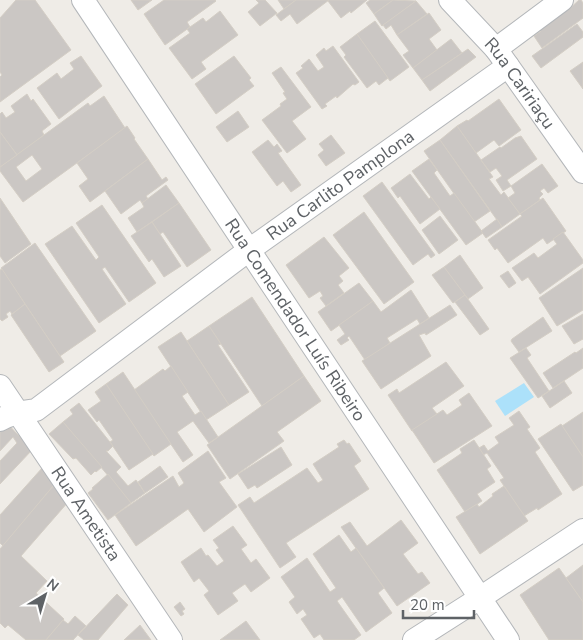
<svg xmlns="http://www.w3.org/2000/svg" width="583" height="640" font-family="'Nunito Sans',sans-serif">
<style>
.water{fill:#ace1fa}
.building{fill:#cbc7c4;stroke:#d4cec5;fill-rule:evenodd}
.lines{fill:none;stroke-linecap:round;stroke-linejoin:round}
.minor-casing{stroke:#b4b7ba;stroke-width:24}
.minor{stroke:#fff;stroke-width:22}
.labels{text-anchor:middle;stroke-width:4.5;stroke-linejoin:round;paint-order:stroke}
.street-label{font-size:18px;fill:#5e6266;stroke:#fff}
</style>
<rect width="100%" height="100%" fill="#efece7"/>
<polygon class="water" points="524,383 534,397 505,416 495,401"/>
<g class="building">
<polygon points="16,0 35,0 71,50 0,102 0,77 2,75 0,72 0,18"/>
<polygon points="131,0 152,0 138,10"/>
<polygon points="164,0 215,0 216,1 187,22 190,27 165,45 144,14"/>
<polygon points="256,0 265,0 277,13 260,26 248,12 259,3"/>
<polygon points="278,0 296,0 284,9"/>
<polygon points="296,0 329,0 297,24 290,14 281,21 276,15"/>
<polygon points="329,0 367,0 351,13 350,11 341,18 328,1"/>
<polygon points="370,0 393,0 374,14 366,3"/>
<polygon points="393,0 416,1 382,26 374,14"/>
<polygon points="579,0 581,0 583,3 583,18 542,48 534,36 541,31 536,25 563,7 567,11"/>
<polygon points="416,1 427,14 397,35 391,25 386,29 383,25"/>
<polygon points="220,11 238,35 201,62 206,69 192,79 169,48 190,33 187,29 190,27 203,18 206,22"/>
<polygon points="429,13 441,30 429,39 437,50 413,68 403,55 409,51 397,35"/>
<polygon points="375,21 409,67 390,81 357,34"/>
<polygon points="577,24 583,32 583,37 541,68 532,56"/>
<polygon points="357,34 388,78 379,85 376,81 367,88 344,57 346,55 340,47"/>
<polygon points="451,39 462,53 422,80 413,68"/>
<polygon points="333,46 359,82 355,85 353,84 337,98 336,96 325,104 327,106 322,109 296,73 303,68 301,66 309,59 318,71 324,67 316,55 324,48 326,51"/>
<polygon points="468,49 476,57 430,91 422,80"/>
<polygon points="81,56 102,86 59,119 37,88 57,73 61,79 74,69 70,63"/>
<polygon points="234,56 251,78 249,80 254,86 216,114 195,84"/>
<polygon points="583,62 583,89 570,71"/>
<polygon points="281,67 311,107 292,121 306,139 287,153 262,120 281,106 280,104 287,99 283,93 285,92 272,73"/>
<polygon points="27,94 31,101 33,99 51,124 42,131 44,135 17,155 0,132 0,114 2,112 6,118 15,112 11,106"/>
<path d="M104 96 125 128 23 202 0 171V167L88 103 90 106ZM32 155 42 169 26 181 16 167Z"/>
<polygon points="499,99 521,130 499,146 494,140 476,153 457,126 467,120 468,121"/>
<polygon points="238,111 249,127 227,142 216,127"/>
<polygon points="127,126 135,138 134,139 148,159 90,202 79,186 88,179 77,163"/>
<polygon points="457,126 493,177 489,179 501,195 504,192 520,214 502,227 440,140"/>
<polygon points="0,132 17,155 0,167"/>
<polygon points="331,135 345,153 326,166 318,155 324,150 319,144"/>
<polygon points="521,136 537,159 507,180 511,186 503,191 496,180 502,176 496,168 490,172 481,160 500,147 501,148 515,138"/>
<polygon points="268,140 274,147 277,144 282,151 278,153 301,185 291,192 283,181 277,186 252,152"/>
<polygon points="440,140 490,211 474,222 424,151"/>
<polygon points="148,159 162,180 166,177 168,180 146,196 148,199 142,203 140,200 121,214 105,191"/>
<polygon points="429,159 437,170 434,173 450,196 454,193 483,233 466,245 412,171"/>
<polygon points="542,164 558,186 548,193 544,188 540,191 543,194 539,198 540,200 520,214 508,198 515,193 511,186"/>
<polygon points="410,174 429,199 431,197 440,209 420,224 400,196 398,198 391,188"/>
<polygon points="382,182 435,255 431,258 428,254 413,265 363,196"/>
<polygon points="166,185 179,203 137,232 128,218 144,207 142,203"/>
<polygon points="0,198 31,244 5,263 0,256"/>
<polygon points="543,198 566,231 547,244 543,238 508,263 497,248 495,250 488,240 522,216 520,214"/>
<polygon points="179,203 211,250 187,267 163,232 160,234 152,222"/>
<polygon points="102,205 156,283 129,302 105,267 102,269 126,304 99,323 45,244 72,226 96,260 99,257 76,223"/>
<polygon points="364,212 414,282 384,304 333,235"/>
<polygon points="440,216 458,240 439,254 422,230"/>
<polygon points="497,219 502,227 486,238 481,231"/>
<polygon points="152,222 181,266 164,277 152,259 149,262 131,236"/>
<polygon points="563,232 583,260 583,263 540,294 528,277 522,281 512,268 534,253 538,258 557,244 553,239"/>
<polygon points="324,237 349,268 339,276 343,281 338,285 344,293 326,306 320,298 323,296 320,291 309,298 286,265"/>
<polygon points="35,243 96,331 60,356 1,268"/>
<polygon points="460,255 483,288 468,299 444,267"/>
<polygon points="444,267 465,295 453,303 432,275"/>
<polygon points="583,268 583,310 557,326 539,298"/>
<polygon points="2,269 25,304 12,314 10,311 6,314 8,317 2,321 0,319 0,270"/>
<polygon points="508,271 516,283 509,288 500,276"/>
<polygon points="359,283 373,301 331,331 318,312"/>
<polygon points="411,290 429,318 420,324 417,319 387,338 390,343 365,360 349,336 347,338 349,340 341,345 337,340 345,334 339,325 373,301 381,312"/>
<polygon points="465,295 489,329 480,335 455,302"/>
<polygon points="252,297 304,376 262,406 209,326"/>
<polygon points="25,304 64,362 49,372 11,315"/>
<polygon points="450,305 457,315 426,335 425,333 419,335 431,356 381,389 362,361"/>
<polygon points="583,314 583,339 574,344 562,326"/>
<polygon points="543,317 552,331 519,352 511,341 512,339"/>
<polygon points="209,326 221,344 218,345 249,392 229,405 187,341"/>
<polygon points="181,332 229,405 206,420 158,347"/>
<polygon points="526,348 531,355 527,358 549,391 538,398 510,358"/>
<polygon points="583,348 583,368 553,388 543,373 575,352 576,353"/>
<polygon points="446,362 464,386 432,408 437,414 412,431 388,395 397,389 399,393"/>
<polygon points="171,366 188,392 182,396 195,415 201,411 218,437 209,443 193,421 177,432 193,455 183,462 134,390 163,369 165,371"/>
<polygon points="123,372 171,444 154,456 106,384"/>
<polygon points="304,376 321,401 277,432 284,441 230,479 207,445"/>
<polygon points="564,381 572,393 550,408 542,396"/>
<polygon points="106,384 153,454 129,470 110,442 113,440 99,420 97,422 88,410 101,401 95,392"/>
<polygon points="469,393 492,426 434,463 412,430 443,410 447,415 462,405 459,400"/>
<polygon points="79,403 113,446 108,451 106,451 121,467 116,472 128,486 136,480 145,493 131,503 63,422 73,414 70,410"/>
<polygon points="519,411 530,427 527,429 540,448 535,452 562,494 538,510 537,508 524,516 500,480 504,478 487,453 483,455 479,448 484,445 488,451 499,443 495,437 514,425 509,418"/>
<polygon points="583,412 583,457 562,426"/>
<polygon points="5,421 32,450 0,484 0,461 17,443 13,437 0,451 0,426"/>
<polygon points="63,422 102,467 96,472 95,471 91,475 76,458 73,459 49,434"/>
<polygon points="561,424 583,457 583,485 573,491 538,439"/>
<polygon points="344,440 347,444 349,443 361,461 354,466 369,489 286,543 296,557 280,568 238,505 250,497 254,503 307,468 318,483 323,480 313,464 339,447 337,444"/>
<polygon points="474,440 491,466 487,469 495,482 477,494 482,501 465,512 437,470 462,453 460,449"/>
<polygon points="281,447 292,465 257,488 255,485 248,489 238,474"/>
<polygon points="208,451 226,478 219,482 237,507 204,532 188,509 136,546 115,515 173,476 179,487 184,483 178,473"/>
<polygon points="160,466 168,477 145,493 138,482"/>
<polygon points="43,467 54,485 3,546 0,543 0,515"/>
<polygon points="108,474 131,503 108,520 88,493 93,489 92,488"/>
<polygon points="54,485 69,501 21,556 47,581 36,593 64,619 46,640 26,640 8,625 5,628 0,623 0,549"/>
<polygon points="504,486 528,521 480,554 456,517 477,504 479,507 493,496 492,494"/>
<polygon points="401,520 418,543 403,554 418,574 422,572 430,583 397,606 341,527 350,522 367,546"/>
<polygon points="233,526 247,545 241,549 251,563 256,559 270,578 251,592 245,584 232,593 238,601 218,615 204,595 209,591 199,578 194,582 181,562 201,548 206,556 208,555 217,566 224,561 216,550 219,548 213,540"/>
<polygon points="339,535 351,552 356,548 384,588 378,593 392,613 366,632 342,597 337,601 361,635 354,640 324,640 320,634 314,638 301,619 307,615 303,609 297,614 289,602 295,597 281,577 307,558 330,592 336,588 313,554"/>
<polygon points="583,565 583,602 566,578"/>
<polygon points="559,568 583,602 583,640 549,640 520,595"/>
<polygon points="117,594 128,605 98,640 84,640 78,635"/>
<polygon points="180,602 185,609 182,611 184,614 181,616 174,607"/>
<polygon points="75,616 86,626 73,640 46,640 63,620 68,624"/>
<polygon points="246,621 260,640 220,640"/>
<polygon points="140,625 151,640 124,640"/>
</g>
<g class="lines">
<g class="minor-casing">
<g id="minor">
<path id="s1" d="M83 0 508 640"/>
<path id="s2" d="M450 0 496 49 583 172"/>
<polyline points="496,49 562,0"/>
<path id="s3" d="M0 386 171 640"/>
<path id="s4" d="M0 420C11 413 24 412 36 410L249 250 508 66"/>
<polyline points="414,640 480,598 583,530"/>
</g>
</g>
<use href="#minor" class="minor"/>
</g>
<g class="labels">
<g class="street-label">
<text dy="6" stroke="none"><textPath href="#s2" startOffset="109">Rua Caririaçu</textPath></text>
<text dy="6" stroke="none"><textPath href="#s4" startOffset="416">Rua Carlito Pamplona</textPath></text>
<text dy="6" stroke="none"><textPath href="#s1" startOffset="384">Rua Comendador Luís Ribeiro</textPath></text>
<text dy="6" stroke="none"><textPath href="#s3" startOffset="154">Rua Ametista</textPath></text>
</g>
</g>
<g transform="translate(45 595) rotate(38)" stroke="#ffffff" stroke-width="4" paint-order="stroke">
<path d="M0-4L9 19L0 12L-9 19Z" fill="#5e6266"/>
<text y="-8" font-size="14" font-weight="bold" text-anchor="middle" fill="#5e6266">N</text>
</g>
<path d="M403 610v8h71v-8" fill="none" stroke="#5e6266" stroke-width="2.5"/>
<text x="410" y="610" font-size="15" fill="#5e6266" stroke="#ffffff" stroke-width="4" paint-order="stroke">20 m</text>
</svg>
